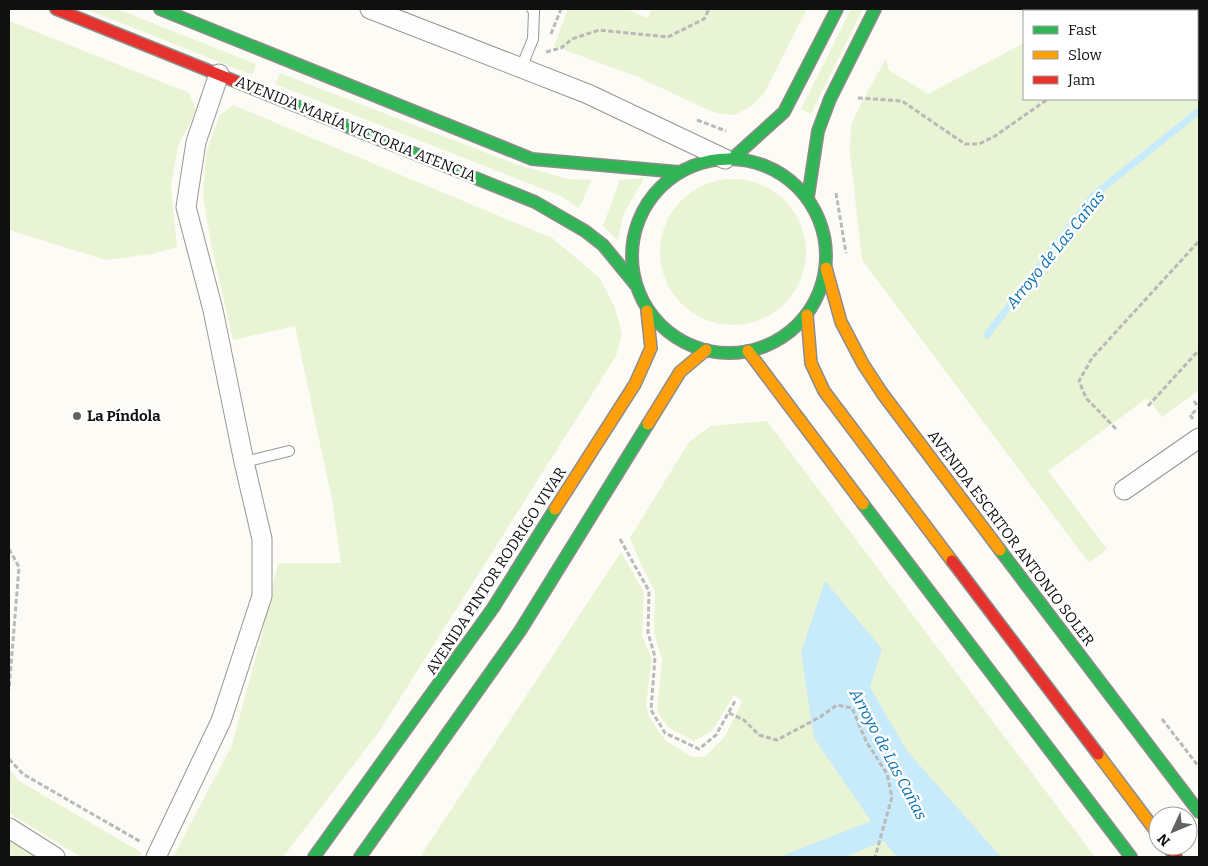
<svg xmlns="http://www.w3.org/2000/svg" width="1208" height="866" font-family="Bitter,serif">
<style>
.green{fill:#e8f4d3}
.water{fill:#c8ebfb}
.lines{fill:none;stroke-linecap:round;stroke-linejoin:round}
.stream{stroke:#c8ebfb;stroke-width:7}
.lane-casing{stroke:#969694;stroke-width:12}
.street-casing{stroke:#969694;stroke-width:21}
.fast-casing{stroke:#8d8c8a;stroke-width:14}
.slow-casing{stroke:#8d8c8a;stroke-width:14}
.jam-casing{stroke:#8d8c8a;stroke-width:14}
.path{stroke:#b9b9b8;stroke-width:3;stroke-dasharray:5 2.5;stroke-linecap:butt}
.lane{stroke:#fffefe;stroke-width:10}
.street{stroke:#fffefe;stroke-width:19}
.fast{stroke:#30b455;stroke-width:11}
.slow{stroke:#ff9f0a;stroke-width:11}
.jam{stroke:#e5322d;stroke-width:11}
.poi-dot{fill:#636260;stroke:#fff;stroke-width:2}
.labels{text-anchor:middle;stroke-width:5;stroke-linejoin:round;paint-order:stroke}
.street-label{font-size:15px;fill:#101010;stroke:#fff}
.poi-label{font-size:15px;font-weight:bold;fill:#101010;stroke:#fff;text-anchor:start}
.water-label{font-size:16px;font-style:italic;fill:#0970b3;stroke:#fff}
</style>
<rect width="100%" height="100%" fill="#fcfbf6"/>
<g class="green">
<polygon points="86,9 117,9 256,64 252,75"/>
<polygon points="568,9 626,9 648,18 652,9 807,9 765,92 753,105 735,115 715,113 638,77 554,46"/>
<polygon points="851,9 863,9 811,114 801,109"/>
<polygon points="1092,9 1199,9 1199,390 1162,417 1147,398 1048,471 1107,549 1089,563 862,260 850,154 851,125 859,107 886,59 889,70 928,94 1024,43 1024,99 1197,99 1197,11 1087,11"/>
<polygon points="9,21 189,93 196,110 178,147 171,186 177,247 152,254 106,260 9,230"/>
<polygon points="280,73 515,164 568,179 592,180 579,208 561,196 275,84"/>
<polygon points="233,105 552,238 599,277 615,308 622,334 616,356 378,733 283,857 173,857 232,745 261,638 278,563 341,563 332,500 295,326 233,340 211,244 203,195 206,153 220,115"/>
<polygon points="644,178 623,215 618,240 603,226 620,180"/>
<circle cx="733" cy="252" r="73"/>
<polygon points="767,421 1095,857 420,857 621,552 644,592 642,636 652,659 646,704 649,717 666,741 692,757 705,757 726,735 742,701 734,695 712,731 694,741 668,727 657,711 662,660 654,633 655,591 638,558 630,538 689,442 711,426"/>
<polygon points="9,769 19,781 142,853 139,857 81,857 9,813"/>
<polygon points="9,841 37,857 9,857"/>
</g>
<polygon class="water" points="825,581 882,649 870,687 907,751 1001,857 897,857 884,841 845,857 779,857 871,821 814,738 801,652"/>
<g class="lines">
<polyline class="stream" points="987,335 1094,195 1199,111"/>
<g class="lane-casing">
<g id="lane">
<polyline points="521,68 533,39 534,11 532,9"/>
<polyline points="244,462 289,451"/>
</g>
</g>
<g class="street-casing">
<g id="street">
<polyline points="370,9 588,94 725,159"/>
<polyline points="1124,490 1199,438"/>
<polyline points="9,828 55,857"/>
<polyline points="156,857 221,721 262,596 262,539 244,462 213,310 186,207 196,142 219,74"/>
</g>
</g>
<g class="fast-casing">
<g id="fast">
<polyline points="160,9 532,159 679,172"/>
<polyline points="242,84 535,202 585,231 603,245 635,284"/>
<circle cx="729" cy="256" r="97"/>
<polyline points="732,159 784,112 837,9"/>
<polyline points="808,197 818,131 830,99 875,9"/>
<polyline points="863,504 1131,857"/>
<polyline points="1000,550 1199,812"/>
<polyline points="314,857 493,608 555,509"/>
<polyline points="360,857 520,631 648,424"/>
</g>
</g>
<g class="slow-casing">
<g id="slow">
<polyline points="826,268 841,322 863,364 882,393 1000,550"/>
<polyline points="807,315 811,363 824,391 952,561"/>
<polyline points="748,351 863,504"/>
<polyline points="648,424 680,372 706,350"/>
<polyline points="555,509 635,384 651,348 647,311"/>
<polyline points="1098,754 1158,834"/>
</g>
</g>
<g class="jam-casing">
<g id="jam">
<polyline points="56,9 242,84"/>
<polyline points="952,561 1098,754"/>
<polyline points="1167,846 1176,857"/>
</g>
</g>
<g class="path">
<polyline points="1190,11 1196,9"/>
<polyline points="551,34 561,9"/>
<polyline points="546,52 561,48 572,39 599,30 668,37 704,19 709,9"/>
<polyline points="858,98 902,101 965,144 979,144 995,136 1048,99"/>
<polyline points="697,120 726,131"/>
<polyline points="836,193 846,253"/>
<polyline points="1194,401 1199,408"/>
<polyline points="1148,406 1199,350"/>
<polyline points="1193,419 1190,415 1199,408"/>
<polyline points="1116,429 1086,398 1079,381 1092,358 1199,241"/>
<polyline points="620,539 649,591 648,633 655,657 651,710 665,733 699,749 716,735 735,701"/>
<polyline points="9,549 19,567 9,690"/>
<polyline points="729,713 744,720 759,735 777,740 820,717 837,705 852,708 866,741 887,774 892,797 875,857"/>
<polyline points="1162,719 1199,767"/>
<polyline points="9,759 23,774 141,842"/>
</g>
<use href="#lane" class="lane"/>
<use href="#street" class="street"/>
<use href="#fast" class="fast"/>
<use href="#slow" class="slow"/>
<use href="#jam" class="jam"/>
</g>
<circle class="poi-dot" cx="77" cy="416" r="5"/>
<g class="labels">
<g class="street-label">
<text transform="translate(356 129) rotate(22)" y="5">AVENIDA MARÍA VICTORIA ATENCIA</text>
<text transform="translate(1011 538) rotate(53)" y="5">AVENIDA ESCRITOR ANTONIO SOLER</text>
<text transform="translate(496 571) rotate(-57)" y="5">AVENIDA PINTOR RODRIGO VIVAR</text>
</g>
<g class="poi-label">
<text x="87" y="421">La Píndola</text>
</g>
<g class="water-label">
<text transform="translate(1055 249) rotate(-51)" y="6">Arroyo de Las Cañas</text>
<text transform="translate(889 754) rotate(62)" y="6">Arroyo de Las Cañas</text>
</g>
</g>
<rect width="1208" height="866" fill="none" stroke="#101010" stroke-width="20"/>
<rect x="1023" y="10" width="175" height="90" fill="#ffffff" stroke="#9f9f9f"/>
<rect x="1033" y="26" width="25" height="8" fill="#30b455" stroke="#9f9f9f"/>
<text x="1068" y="35" font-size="15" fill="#101010">Fast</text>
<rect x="1033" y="51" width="25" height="8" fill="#ff9f0a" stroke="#9f9f9f"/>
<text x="1068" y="60" font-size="15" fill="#101010">Slow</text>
<rect x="1033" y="76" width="25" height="8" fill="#e5322d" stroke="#9f9f9f"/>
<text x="1068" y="85" font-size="15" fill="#101010">Jam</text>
<g transform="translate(1173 831) rotate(226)"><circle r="24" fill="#ffffff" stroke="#9f9f9f"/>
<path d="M0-4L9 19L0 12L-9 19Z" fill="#636260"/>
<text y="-8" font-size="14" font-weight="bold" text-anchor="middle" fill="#101010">N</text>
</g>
</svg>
